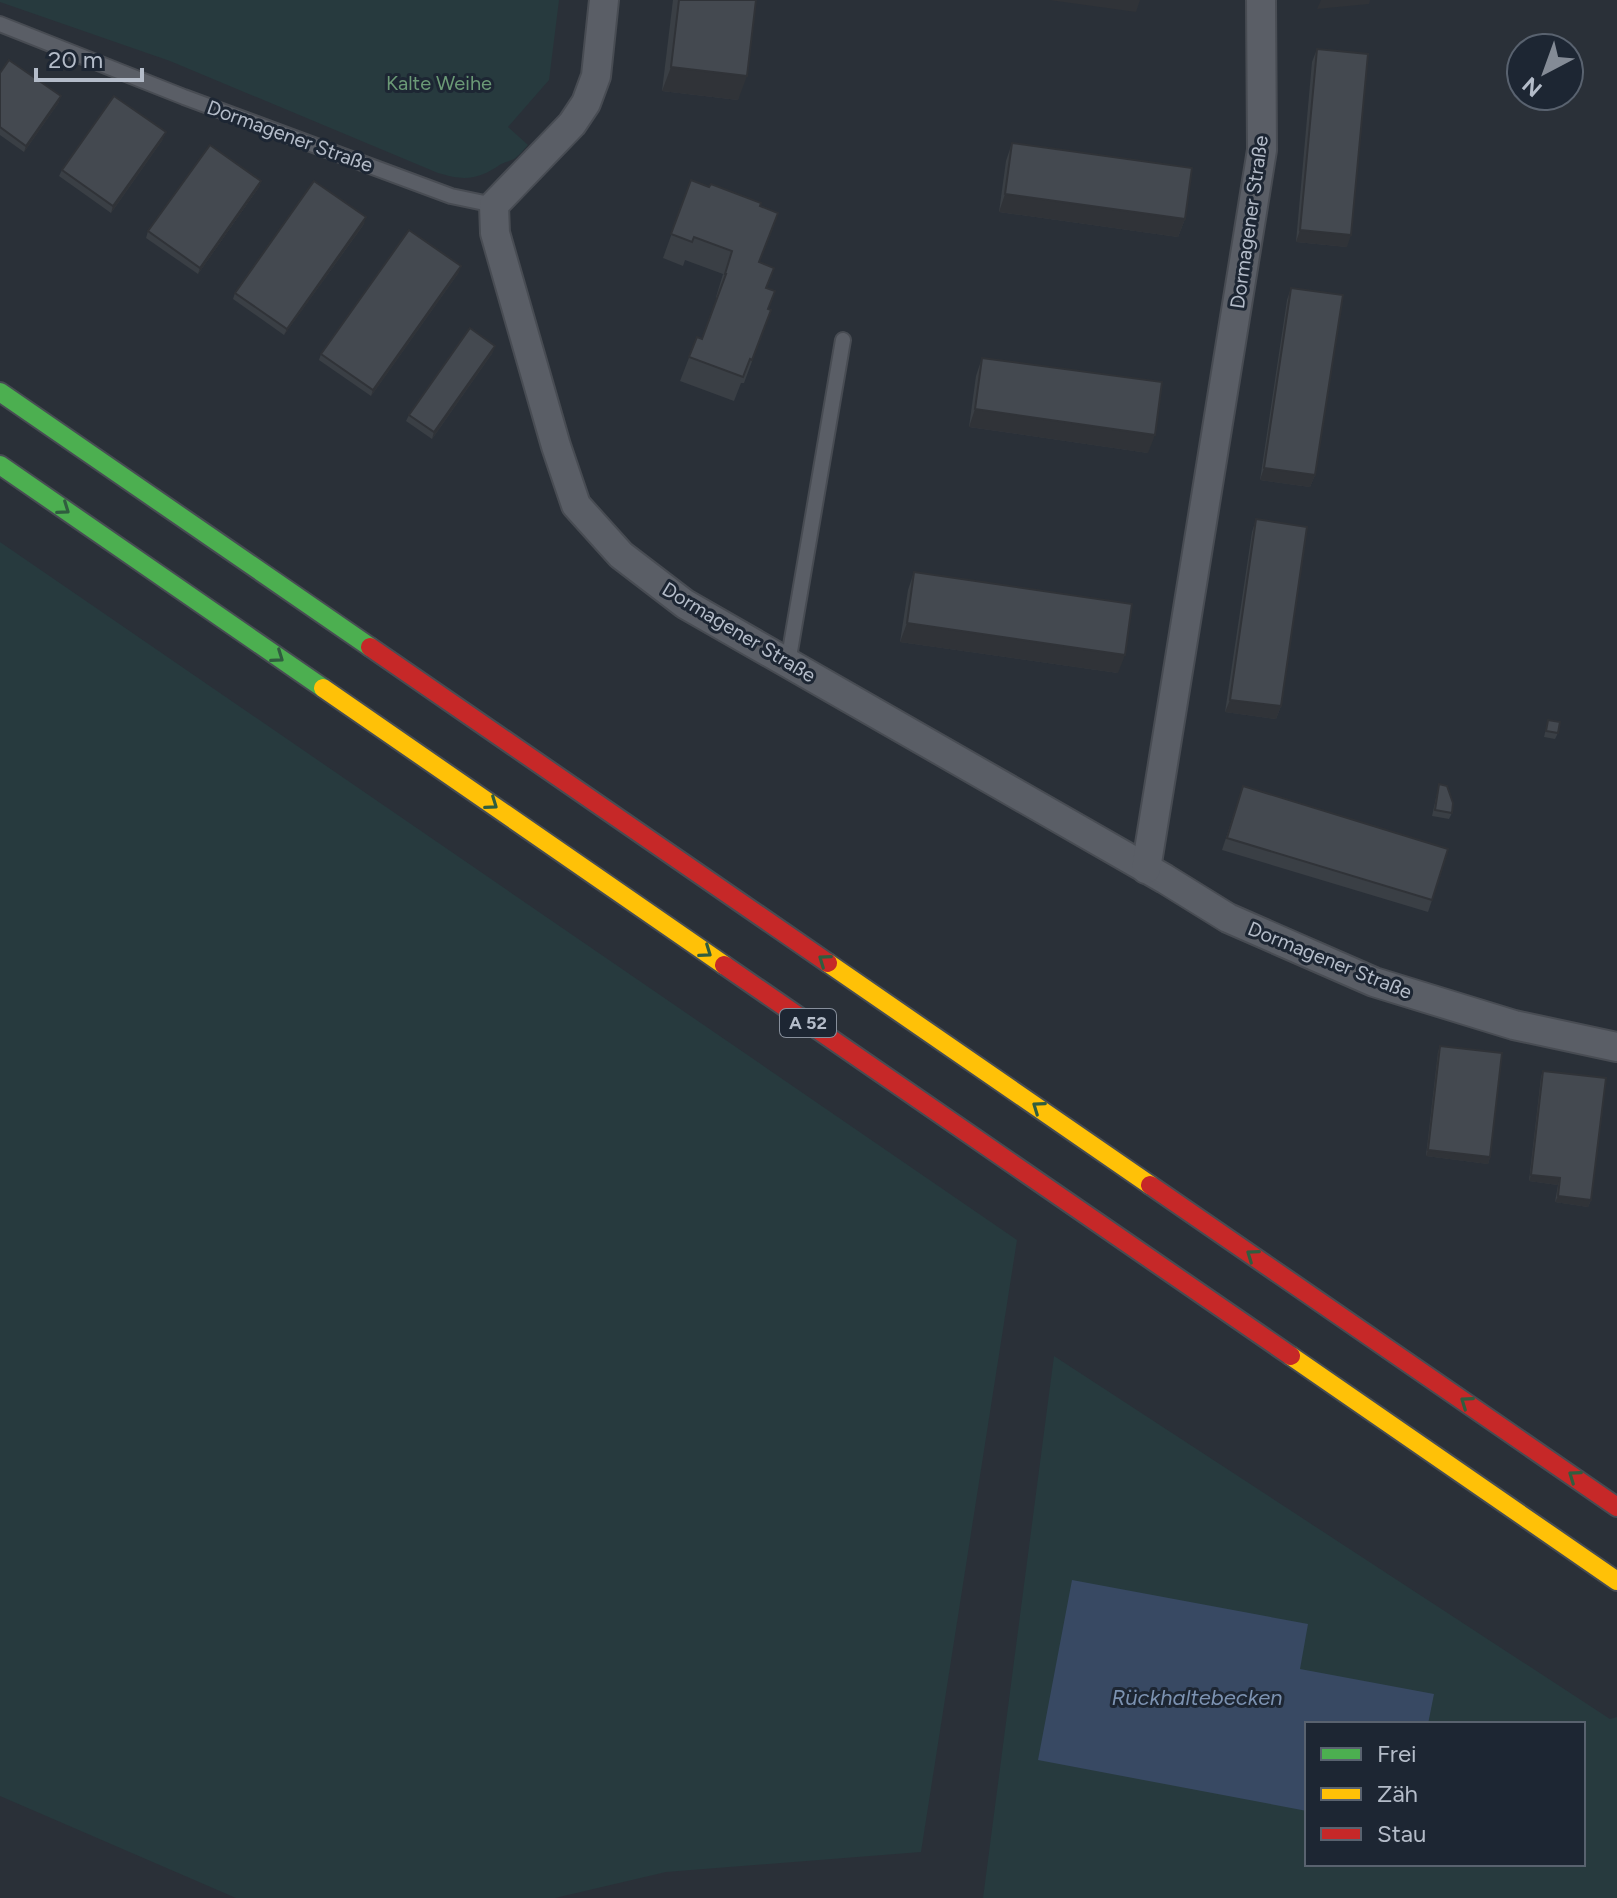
<svg xmlns="http://www.w3.org/2000/svg" width="1617" height="1898" font-family="Figtree,sans-serif">
<style>
.green{fill:#273a3e;fill-rule:evenodd}
.water{fill:#384963}
.lines{fill:none;stroke-linecap:round;stroke-linejoin:round}
.lane-casing{stroke:#484c53;stroke-width:18}
.street-casing{stroke:#484c53;stroke-width:32}
.fast-casing{stroke:#474c53;stroke-width:22}
.slow-casing{stroke:#474c53;stroke-width:22}
.jam-casing{stroke:#474c53;stroke-width:22}
.lane{stroke:#5a5e66;stroke-width:14}
.street{stroke:#5a5e66;stroke-width:28}
.fast{stroke:#4caf50;stroke-width:18}
.slow{stroke:#ffc107;stroke-width:18}
.jam{stroke:#c62828;stroke-width:18}
.wall{fill:#3a3f45}
.shaded-wall{fill:#303338}
.building{fill:#444950;stroke:#303338;stroke-width:2}
.oneway{stroke:#305d3f}
.labels{text-anchor:middle;stroke-width:6;stroke-linejoin:round;paint-order:stroke}
.shield{fill:#1d2633;stroke:#878f9c;stroke-width:2}
.shield-label{font-size:18px;font-weight:bold;fill:#b4bcc9}
.park-label{font-size:20px;fill:#6b9a76;stroke:#1d2633}
.street-label{font-size:20px;fill:#b4bcc9;stroke:#1d2633}
.water-label{font-size:22px;font-style:italic;fill:#7c92b1;stroke:#1d2633}
</style>
<rect width="100%" height="100%" fill="#2a3038"/>
<g class="green">
<path d="M0 0H559L549 80 508 127 528 145C524 149 519 156 514 159 510 161 505 162 501 164 478 180 465 181 438 173L170 61 0 2Z"/>
<polygon points="0,542 1017,1240 921,1852 666,1872 555,1898 236,1898 0,1796"/>
<path d="M1054 1356 1610 1719 1617 1717V1898H983ZM1307 1724H1583V1864H1307Z"/>
</g>
<polygon class="water" points="1072,1580 1308,1624 1300,1669 1434,1694 1428,1724 1307,1724 1307,1811 1038,1760"/>
<g class="lines">
<g class="lane-casing">
<g id="lane">
<polyline points="0,24 184,97 451,196 494,205"/>
<polyline points="788,663 843,340"/>
</g>
</g>
<g class="street-casing">
<g id="street">
<polyline points="604,0 596,76 586,103 572,124 494,205 495,233 556,446 576,505 621,555 685,604 1165,879 1228,918 1374,982 1514,1025 1617,1047"/>
<polyline points="1146,869 1262,150 1261,0"/>
</g>
</g>
<g class="fast-casing">
<g id="fast">
<polyline points="0,392 370,647"/>
<polyline points="0,465 323,688"/>
</g>
</g>
<g class="slow-casing">
<g id="slow">
<polyline points="323,688 724,965"/>
<polyline points="828,963 1150,1185"/>
<polyline points="1291,1356 1617,1581"/>
</g>
</g>
<g class="jam-casing">
<g id="jam">
<polyline points="370,647 828,963"/>
<polyline points="724,965 1291,1356"/>
<polyline points="1150,1185 1617,1507"/>
</g>
</g>
<use href="#lane" class="lane"/>
<use href="#street" class="street"/>
<use href="#fast" class="fast"/>
<use href="#slow" class="slow"/>
<use href="#jam" class="jam"/>
</g>
<g class="wall">
<polygon points="673,0 756,0 738,100 662,91"/>
<polygon points="1317,49 1347,247 1296,242 1312,62"/>
<polygon points="0,73 59,102 24,152 0,135"/>
<polygon points="163,139 111,213 59,176 62,170"/>
<polygon points="1012,143 1185,219 1178,237 999,212 1006,161"/>
<polygon points="691,180 760,206 759,262 767,288 768,309 771,310 744,383 741,383 734,401 680,381 697,337 702,339 717,298 716,297 723,274 685,260 683,266 663,258"/>
<polygon points="261,181 259,187 198,274 146,238 148,231"/>
<polygon points="364,224 284,335 233,299 235,293"/>
<polygon points="459,272 371,396 319,360 321,354"/>
<polygon points="1291,288 1315,475 1310,487 1260,480 1287,300"/>
<polygon points="493,352 432,439 406,421 409,415"/>
<polygon points="982,358 1148,453 969,427 976,376"/>
<polygon points="1256,519 1281,706 1276,719 1225,712 1252,532"/>
<polygon points="914,572 1118,673 900,642 908,590"/>
<polygon points="1548,720 1558,733 1555,739 1544,737"/>
<polygon points="1439,784 1452,813 1449,819 1432,816"/>
<polygon points="1243,786 1432,900 1428,912 1222,850"/>
<polygon points="1440,1046 1490,1157 1488,1164 1426,1156 1438,1052"/>
<polygon points="1543,1071 1591,1200 1588,1207 1555,1202 1558,1185 1529,1181 1541,1077"/>
</g>
<g class="shaded-wall">
<polygon points="1049,0 1140,0 1136,12"/>
<polygon points="1321,0 1370,0 1369,4 1317,9"/>
<polygon points="671,67 747,76 738,100 662,91"/>
<polygon points="61,96 59,102 24,152 26,146"/>
<polygon points="166,132 163,139 111,213 113,206"/>
<polygon points="261,181 259,187 198,274 200,268"/>
<polygon points="1005,194 1185,219 1178,237 999,212"/>
<polygon points="366,217 364,224 284,335 287,329"/>
<polygon points="1300,230 1351,235 1347,247 1296,242"/>
<polygon points="461,266 459,272 371,396 373,390"/>
<polygon points="495,346 493,352 432,439 434,432"/>
<polygon points="975,409 1155,435 1148,453 969,427"/>
<polygon points="1264,468 1315,475 1310,487 1260,480"/>
<polygon points="907,623 1125,655 1118,673 900,642"/>
<polygon points="1230,700 1281,706 1276,719 1225,712"/>
<polygon points="1428,1150 1490,1157 1488,1164 1426,1156"/>
<polygon points="1531,1175 1560,1178 1558,1185 1529,1181"/>
<polygon points="1558,1196 1591,1200 1588,1207 1555,1202"/>
</g>
<g class="building">
<polygon points="679,0 756,0 747,76 671,67"/>
<polygon points="1317,49 1368,54 1351,235 1300,230"/>
<polygon points="9,60 61,96 26,146 0,127 0,73"/>
<polygon points="114,96 166,132 113,206 62,170"/>
<polygon points="1012,143 1192,168 1185,219 1005,194"/>
<polygon points="210,145 261,181 200,268 148,231"/>
<polygon points="691,180 709,187 711,184 761,203 760,206 778,213 759,262 774,268 766,288 775,291 768,309 771,310 752,360 750,359 743,377 689,357 697,337 702,339 726,274 725,274 732,251 694,237 692,242 671,234"/>
<polygon points="314,181 366,217 287,329 235,293"/>
<polygon points="409,230 461,266 373,390 321,354"/>
<polygon points="1291,288 1343,295 1315,475 1264,468"/>
<polygon points="470,328 495,346 434,432 409,415"/>
<polygon points="982,358 1162,382 1155,435 975,409"/>
<polygon points="1256,519 1307,527 1281,706 1230,700"/>
<polygon points="914,572 1132,604 1125,655 907,623"/>
<polygon points="1548,720 1560,722 1558,733 1546,731"/>
<polygon points="1439,784 1447,786 1453,803 1452,813 1435,810"/>
<polygon points="1243,786 1448,849 1432,900 1227,838"/>
<polygon points="1440,1046 1502,1053 1490,1157 1428,1150"/>
<polygon points="1543,1071 1606,1078 1591,1200 1558,1196 1560,1178 1531,1175"/>
</g>
<defs><path id="oneway-chevron" d="M-2-3.5L2.5 0L-2 3.5" fill="none" stroke-width="1.6" stroke-linecap="round" stroke-linejoin="round" transform="scale(2)"/></defs>
<g class="oneway">
<use href="#oneway-chevron" transform="translate(64 509) rotate(35)"/>
<use href="#oneway-chevron" transform="translate(278 657) rotate(35)"/>
<use href="#oneway-chevron" transform="translate(492 804) rotate(35)"/>
<use href="#oneway-chevron" transform="translate(706 952) rotate(35)"/>
<use href="#oneway-chevron" transform="translate(824 960) rotate(-145)"/>
<use href="#oneway-chevron" transform="translate(1038 1107) rotate(-145)"/>
<use href="#oneway-chevron" transform="translate(1252 1255) rotate(-145)"/>
<use href="#oneway-chevron" transform="translate(1466 1402) rotate(-145)"/>
<use href="#oneway-chevron" transform="translate(1574 1476) rotate(-145)"/>
</g>
<g class="labels">
<rect class="shield" x="780" y="1009" width="56" height="28" rx="6"/>
<g class="shield-label">
<text x="808" y="1029">A 52</text>
</g>
<g class="park-label">
<text x="439" y="90">Kalte Weihe</text>
</g>
<g class="street-label">
<text transform="translate(290 136) rotate(20)" y="7">Dormagener Straße</text>
<text transform="translate(1249 222) rotate(-82)" y="7">Dormagener Straße</text>
<text transform="translate(739 632) rotate(31)" y="7">Dormagener Straße</text>
<text transform="translate(1330 960) rotate(22)" y="7">Dormagener Straße</text>
</g>
<g class="water-label">
<text x="1197" y="1705">Rückhaltebecken</text>
</g>
</g>
<rect x="1305" y="1722" width="280" height="144" fill="#1d2633" stroke="#59626f" stroke-width="2"/>
<rect x="1321" y="1748" width="40" height="12" fill="#4caf50" stroke="#59626f" stroke-width="2"/>
<text x="1377" y="1762" font-size="24" fill="#b4bcc9">Frei</text>
<rect x="1321" y="1788" width="40" height="12" fill="#ffc107" stroke="#59626f" stroke-width="2"/>
<text x="1377" y="1802" font-size="24" fill="#b4bcc9">Zäh</text>
<rect x="1321" y="1828" width="40" height="12" fill="#c62828" stroke="#59626f" stroke-width="2"/>
<text x="1377" y="1842" font-size="24" fill="#b4bcc9">Stau</text>
<g transform="translate(1545 72) rotate(221)"><circle r="38" fill="#1d2633" stroke="#59626f" stroke-width="2"/>
<path d="M0-6L14 30L0 20L-14 30Z" fill="#848b96"/>
<text y="-12" font-size="22" font-weight="bold" text-anchor="middle" fill="#b4bcc9">N</text>
</g>
<path d="M36 68v12h106v-12" fill="none" stroke="#b4bcc9" stroke-width="4"/>
<text x="48" y="68" font-size="24" fill="#b4bcc9" stroke="#1d2633" stroke-width="6" paint-order="stroke">20 m</text>
</svg>
